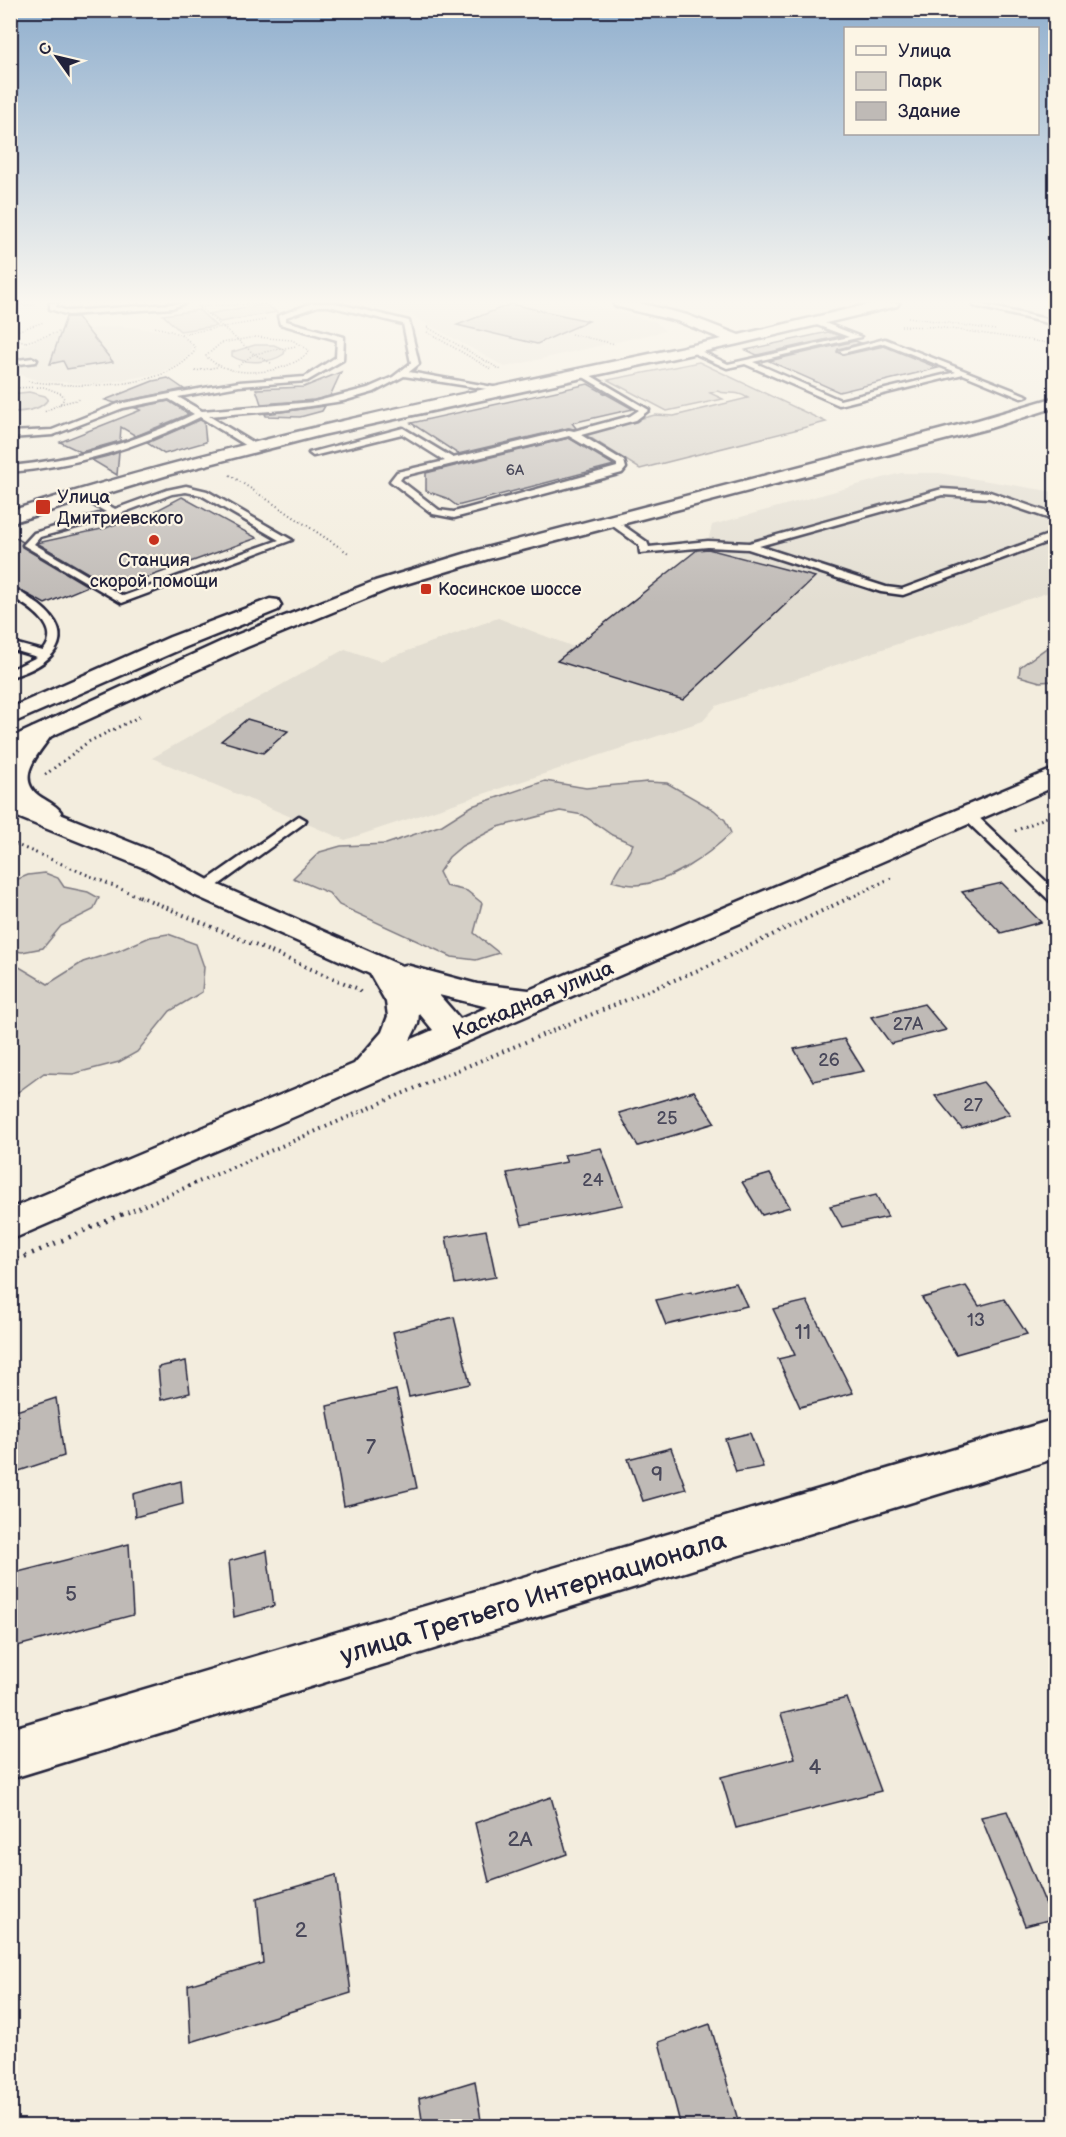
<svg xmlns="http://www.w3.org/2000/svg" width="1066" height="2137" font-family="'Balsamiq Sans',sans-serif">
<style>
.built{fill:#e3ded2}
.green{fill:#d4cfc6;stroke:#7b7880;stroke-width:1.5}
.building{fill:#bfbab6;stroke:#22223b;stroke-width:1.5}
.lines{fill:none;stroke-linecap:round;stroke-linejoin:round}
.lane-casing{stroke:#22223b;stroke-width:5}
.secondary-casing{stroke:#22223b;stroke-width:5}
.highway-casing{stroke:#22223b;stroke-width:5}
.path-far4{stroke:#22223b;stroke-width:1.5;stroke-dasharray:1 2;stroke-linecap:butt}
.path-far3{stroke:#22223b;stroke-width:2;stroke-dasharray:1 3;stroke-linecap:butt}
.path-far2{stroke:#22223b;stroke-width:3;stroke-dasharray:1.5 4;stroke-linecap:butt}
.path-far1{stroke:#22223b;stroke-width:4;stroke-dasharray:1.5 4.5;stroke-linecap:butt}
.path{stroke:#22223b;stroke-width:4.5;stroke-dasharray:2 6;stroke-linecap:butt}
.lane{fill:#fcf5e5;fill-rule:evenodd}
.secondary{fill:#fcf5e5;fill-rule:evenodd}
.highway{fill:#fcf5e5;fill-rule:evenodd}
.poi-dot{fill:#c8321e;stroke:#fcf5e5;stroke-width:2}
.labels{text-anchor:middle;stroke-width:4.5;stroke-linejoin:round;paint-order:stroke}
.far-number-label{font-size:15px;fill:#49485a}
.far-poi-label{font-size:18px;fill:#22223b;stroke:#fcf5e5;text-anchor:start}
.number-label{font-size:18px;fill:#49485a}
.street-label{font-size:21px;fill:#22223b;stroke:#fcf5e5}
.near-number-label{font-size:21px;fill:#49485a}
.near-street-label{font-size:26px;fill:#22223b;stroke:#fcf5e5}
</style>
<rect width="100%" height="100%" fill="#f3edde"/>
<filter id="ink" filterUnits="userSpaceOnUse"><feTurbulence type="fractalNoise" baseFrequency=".0167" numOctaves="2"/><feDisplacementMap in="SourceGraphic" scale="12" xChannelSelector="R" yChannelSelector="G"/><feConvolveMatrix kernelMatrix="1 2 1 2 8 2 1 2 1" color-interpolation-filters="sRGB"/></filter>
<g filter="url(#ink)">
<g class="built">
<polygon points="360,303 582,303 656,322 665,331 505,367 413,316"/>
<polygon points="119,326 169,331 185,337 192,346 190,355 178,365 157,374 98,384 40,381 20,375 11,367 11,356 20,348 38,339 62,332"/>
<polygon points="901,473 939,473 1055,492 1055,590 716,706 703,721 345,840 152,758 345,649 380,661 498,618 582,650 706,550 712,525"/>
</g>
<g class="green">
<polygon points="265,304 277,312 220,322 208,314"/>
<polygon points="199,310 216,326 180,331 163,315"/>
<path d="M255 345H274L285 350 284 354C271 363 245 365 232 356V352Z"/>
<path d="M699 362 826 422 640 469 586 435 591 431 655 415 674 416 748 398C733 389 728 396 717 391L710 393 723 399 667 411 608 380Z"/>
<path d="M29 392 45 396 48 399C41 411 23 412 11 412V394Z"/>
<polygon points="1055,644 1055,681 1040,682 1019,676 1020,667 1048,647"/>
<path d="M545 781 586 788 647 782 667 783 714 810 725 820 731 833C708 855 670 883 636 885 628 885 619 883 612 881 617 867 627 858 633 844L612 835 583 815 560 811 498 827 462 846 449 857 439 872 446 886 467 891 482 903 474 933 499 953 476 960 452 957 339 905 329 893 293 878 320 852 341 846 386 844 442 825 472 806Z"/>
<polygon points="45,873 58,878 64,887 88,892 99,898 93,910 61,926 43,948 22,952 11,950 11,882 28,875"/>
<polygon points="168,934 196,944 204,967 202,992 170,1011 137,1052 119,1062 73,1074 44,1073 11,1097 11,962 48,984 83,962 118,951 150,937"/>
</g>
<g class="building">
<polygon points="511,304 589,321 537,344 457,325"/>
<polygon points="66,317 77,317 113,362 67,369 63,361 50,364"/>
<polygon points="828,332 841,336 757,355 746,350"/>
<polygon points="855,341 861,343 838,349 837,352 844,355 884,346 938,368 839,392 769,361"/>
<polygon points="341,372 330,396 314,400 261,404 256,389 304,387"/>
<polygon points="168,378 184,389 115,403 105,400 153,381"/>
<polygon points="588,384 633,409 572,423 576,428 574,429 568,428 458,454 411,423"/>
<polygon points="169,401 189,414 136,436 121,427 120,441 81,452 60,442 141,410 135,408"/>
<polygon points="325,406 322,411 300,417 266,416 265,414"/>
<polygon points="200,420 204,422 206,442 164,454 147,443"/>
<polygon points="569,438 614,465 457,506 446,498 426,491 426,473"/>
<polygon points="119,452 117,475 92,460 108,456"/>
<polygon points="182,497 257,538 115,589 37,543 106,528 126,520 148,515"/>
<polygon points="10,534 23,542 22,547 88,586 45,604 10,585"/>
<polygon points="708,549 815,577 683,700 557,661 697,550"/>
<polygon points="247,719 288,731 263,753 221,741"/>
<polygon points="1002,883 1041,922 1001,933 962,892"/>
<polygon points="924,1004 946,1030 891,1044 871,1017"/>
<polygon points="844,1039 864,1071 813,1081 794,1049"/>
<polygon points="983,1082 1010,1114 962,1129 935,1096"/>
<polygon points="694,1091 715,1123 638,1146 619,1113"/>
<polygon points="601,1148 623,1205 522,1225 507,1173 567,1162 564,1155"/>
<polygon points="770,1174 790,1207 762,1215 742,1182"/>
<polygon points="876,1195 888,1217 842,1227 830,1206"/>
<polygon points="486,1230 496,1277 455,1284 446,1237"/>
<polygon points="736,1283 747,1306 666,1325 656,1300 691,1292 692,1294"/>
<polygon points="966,1286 979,1306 1004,1299 1027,1334 956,1354 922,1298"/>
<polygon points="807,1301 853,1393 800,1407 778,1359 795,1355 773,1309"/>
<polygon points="454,1317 470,1384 409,1397 393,1332"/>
<polygon points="186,1361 190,1393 161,1400 158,1367"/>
<polygon points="396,1390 417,1488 344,1506 327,1406"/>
<polygon points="56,1398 64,1456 10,1474 10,1413"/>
<polygon points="750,1433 763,1467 736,1472 725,1439"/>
<polygon points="671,1448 686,1489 643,1501 628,1459"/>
<polygon points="181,1481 183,1504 135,1517 133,1494"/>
<polygon points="129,1544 133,1615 10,1648 10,1574"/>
<polygon points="267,1551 274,1606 234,1617 229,1561"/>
<polygon points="847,1698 881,1791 736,1828 721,1777 795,1758 781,1714"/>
<polygon points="551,1797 567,1854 489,1882 475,1823"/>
<polygon points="1007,1811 1052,1919 1025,1926 981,1817"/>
<polygon points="336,1875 351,1993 191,2042 188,1985 263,1963 257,1898"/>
<polygon points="710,2024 740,2127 681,2127 659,2042"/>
<polygon points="475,2081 482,2127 423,2127 419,2098"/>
</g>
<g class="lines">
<g class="lane-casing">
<g id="lane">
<polygon points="50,303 57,303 56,307 68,311 185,303 172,308 68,315 50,309"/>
<path d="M312 303H335L409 321 419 364 409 372 510 390 506 392 404 376 374 392 343 401 283 410 209 416 255 444 256 446 252 449 200 417C139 447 77 466 10 472V466C76 460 135 442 194 414L169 399 123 408 53 435 10 438V432L52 430 118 404 170 394 239 382 305 377 336 357 337 340 280 324 278 316ZM318 306H329L403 324 411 363 393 377 368 388 314 402 202 411 178 397 239 386 307 381 343 360 344 337 286 321V317Z"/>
<polygon points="974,303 1056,321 1056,325 974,306"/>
<polygon points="817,320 861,337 753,362 840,400 956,372 884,343 843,353 839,351 885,339 1028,396 1021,398 963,374 839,405 745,364 727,368 687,350 694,348 728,364 849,337 814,324"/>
<polygon points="33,358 37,360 36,362 10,365 10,361"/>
<path d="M583 371 649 410 636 420 581 435 624 461 626 468 622 473 454 518 433 514 390 481 397 472 445 461 402 434 313 456 309 453 403 428 453 458 569 430 574 431 630 416 639 410 580 375 579 373ZM569 436 617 464V467L454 512 439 510 400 480 403 476Z"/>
<path d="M186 486 207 491 292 540 122 603 23 545 34 533 106 512 78 496V492H84L115 509 167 490ZM186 492 201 495 279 540 123 596 34 544 40 537 106 519 172 494Z"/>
<polygon points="942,489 990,492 1056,515 1056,521 989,498 942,495 759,546 886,587 902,589 1056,532 1056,539 903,595 881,592 748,549 708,547 640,553 639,545 606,521 614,519 647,542 649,547 708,541 749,543"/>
<path d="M10 588C21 591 30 599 39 605 82 639 50 666 10 677V670L37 657 10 649V642L43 651C64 628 28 606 10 596Z"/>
<polygon points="967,810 972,811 1056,891 1056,903 1051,902 962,817 960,814 962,811"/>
<polygon points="299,816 306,820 304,823 209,892 199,892 197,889 199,886"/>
</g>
</g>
<g class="secondary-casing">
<g id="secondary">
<path d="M613 303H639L687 315 739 335 874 303H899L897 306 738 344 322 435 171 474 10 523V511C244 437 483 389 722 339L677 321 615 306Z"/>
<path d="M41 726 50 728 53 733C42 750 14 776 38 795 46 801 55 804 61 812L60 814 167 857 214 883 402 966 406 965 477 984 529 990 1056 768V786L10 1240V1209L354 1064 382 1032 388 1016 386 1002 370 974 194 895 147 869 10 814V756L32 728ZM439 995 488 1007 460 1019ZM419 1013 433 1030 410 1040 418 1024Z"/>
<polygon points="1056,1419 1056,1458 10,1779 10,1729"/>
</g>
</g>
<g class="highway-casing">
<g id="highway">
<polygon points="1056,397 1056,407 990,428 488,559 389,589 247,647 10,755 10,738 231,637 375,581 474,551 978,420"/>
<polygon points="270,599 278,600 281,605 278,610 186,647 10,724 10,708 170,637"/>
</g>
</g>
<g class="path-far4">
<polyline points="10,305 37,305"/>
<polyline points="198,306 254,354 238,366"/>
<polyline points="200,307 260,303"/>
<polyline points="908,317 995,330"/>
<polyline points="901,326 937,327 1056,344"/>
<polyline points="427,327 501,370"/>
<polyline points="427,332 491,369"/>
<polyline points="10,333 44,322"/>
<polyline points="181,334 265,320"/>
<polyline points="571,334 615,344"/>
<polyline points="10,337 26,342"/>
<path d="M255 337 292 340 310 351C287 375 230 381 206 356L221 343Z"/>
<polyline points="26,342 62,331"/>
<polyline points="271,363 254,354 296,346"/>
<polyline points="195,371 217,367"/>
<path d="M28 381C74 388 168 392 196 349 185 334 171 330 153 327"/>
<polyline points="10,388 44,387 62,394 64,399 60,404 44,412"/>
<polyline points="60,404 80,399"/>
</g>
<polyline class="path-far3" points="230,475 350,554"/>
<g class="path-far2">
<polyline points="45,775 88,742 143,715"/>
<polyline points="1015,831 1056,813"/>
<polyline points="10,842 142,898"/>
<polyline points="850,898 891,878"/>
</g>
<g class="path-far1">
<polyline points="139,896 356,988 361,993"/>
<polyline points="122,1215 434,1080 708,966 853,896"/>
</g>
<polyline class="path" points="10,1263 125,1213"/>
<use href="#lane" class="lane"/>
<use href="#secondary" class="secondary"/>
<use href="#highway" class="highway"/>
</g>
</g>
<linearGradient id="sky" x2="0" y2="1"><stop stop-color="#90afce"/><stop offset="0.5" stop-color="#faf7f0"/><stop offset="1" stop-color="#faf7f0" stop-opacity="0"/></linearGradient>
<rect width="1066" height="603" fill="url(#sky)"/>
<g class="poi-dot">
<rect x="35" y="499" width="16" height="16" rx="3"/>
<circle cx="154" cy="540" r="6"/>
<rect x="420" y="583" width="12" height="12" rx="3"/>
</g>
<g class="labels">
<g class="far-number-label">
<text x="515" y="475">6А</text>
</g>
<g class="far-poi-label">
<text x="57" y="503">Улица<tspan x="57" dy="21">Дмитриевского</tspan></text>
<text x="154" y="566" text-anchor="middle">Станция<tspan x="154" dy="21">скорой помощи</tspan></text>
<text x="438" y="595">Косинское шоссе</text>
</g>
<g class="number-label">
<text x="908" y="1030">27А</text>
<text x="829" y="1066">26</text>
<text x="973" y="1111">27</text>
<text x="667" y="1124">25</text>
<text x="593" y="1186">24</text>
<text x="976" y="1326">13</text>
</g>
<g class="street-label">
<text transform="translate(533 1000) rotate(-23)" y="7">Каскадная улица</text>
</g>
<g class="near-number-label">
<text x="803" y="1339">11</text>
<text x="371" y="1454">7</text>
<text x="657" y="1481">9</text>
<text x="71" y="1601">5</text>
<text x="815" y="1774">4</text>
<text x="520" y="1846">2А</text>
<text x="301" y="1937">2</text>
</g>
<g class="near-street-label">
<text transform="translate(533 1597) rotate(-17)" y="9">улица Третьего Интернационала</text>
</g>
</g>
<rect width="1066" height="2137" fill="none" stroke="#fcf5e5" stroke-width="36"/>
<rect x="18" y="18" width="1030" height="2101" fill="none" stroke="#22223b" stroke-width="2" filter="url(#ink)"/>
<rect x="844" y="27" width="195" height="108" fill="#fcf5e5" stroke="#a5a1a1" stroke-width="1.5"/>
<rect x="856" y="46" width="30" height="9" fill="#fcf5e5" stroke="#a5a1a1" stroke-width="1.5"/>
<text x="898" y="57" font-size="18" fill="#22223b">Улица</text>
<rect x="856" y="72" width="30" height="18" fill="#d4cfc6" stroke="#a5a1a1" stroke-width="1.5"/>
<text x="898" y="87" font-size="18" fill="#22223b">Парк</text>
<rect x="856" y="102" width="30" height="18" fill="#bfbab6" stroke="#a5a1a1" stroke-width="1.5"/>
<text x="898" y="117" font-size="18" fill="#22223b">Здание</text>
<g transform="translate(57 57) rotate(304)" stroke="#fcf5e5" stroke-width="4.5" paint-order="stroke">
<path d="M0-4.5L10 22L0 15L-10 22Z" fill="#22223b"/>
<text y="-9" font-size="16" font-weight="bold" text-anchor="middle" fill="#22223b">С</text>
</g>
</svg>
